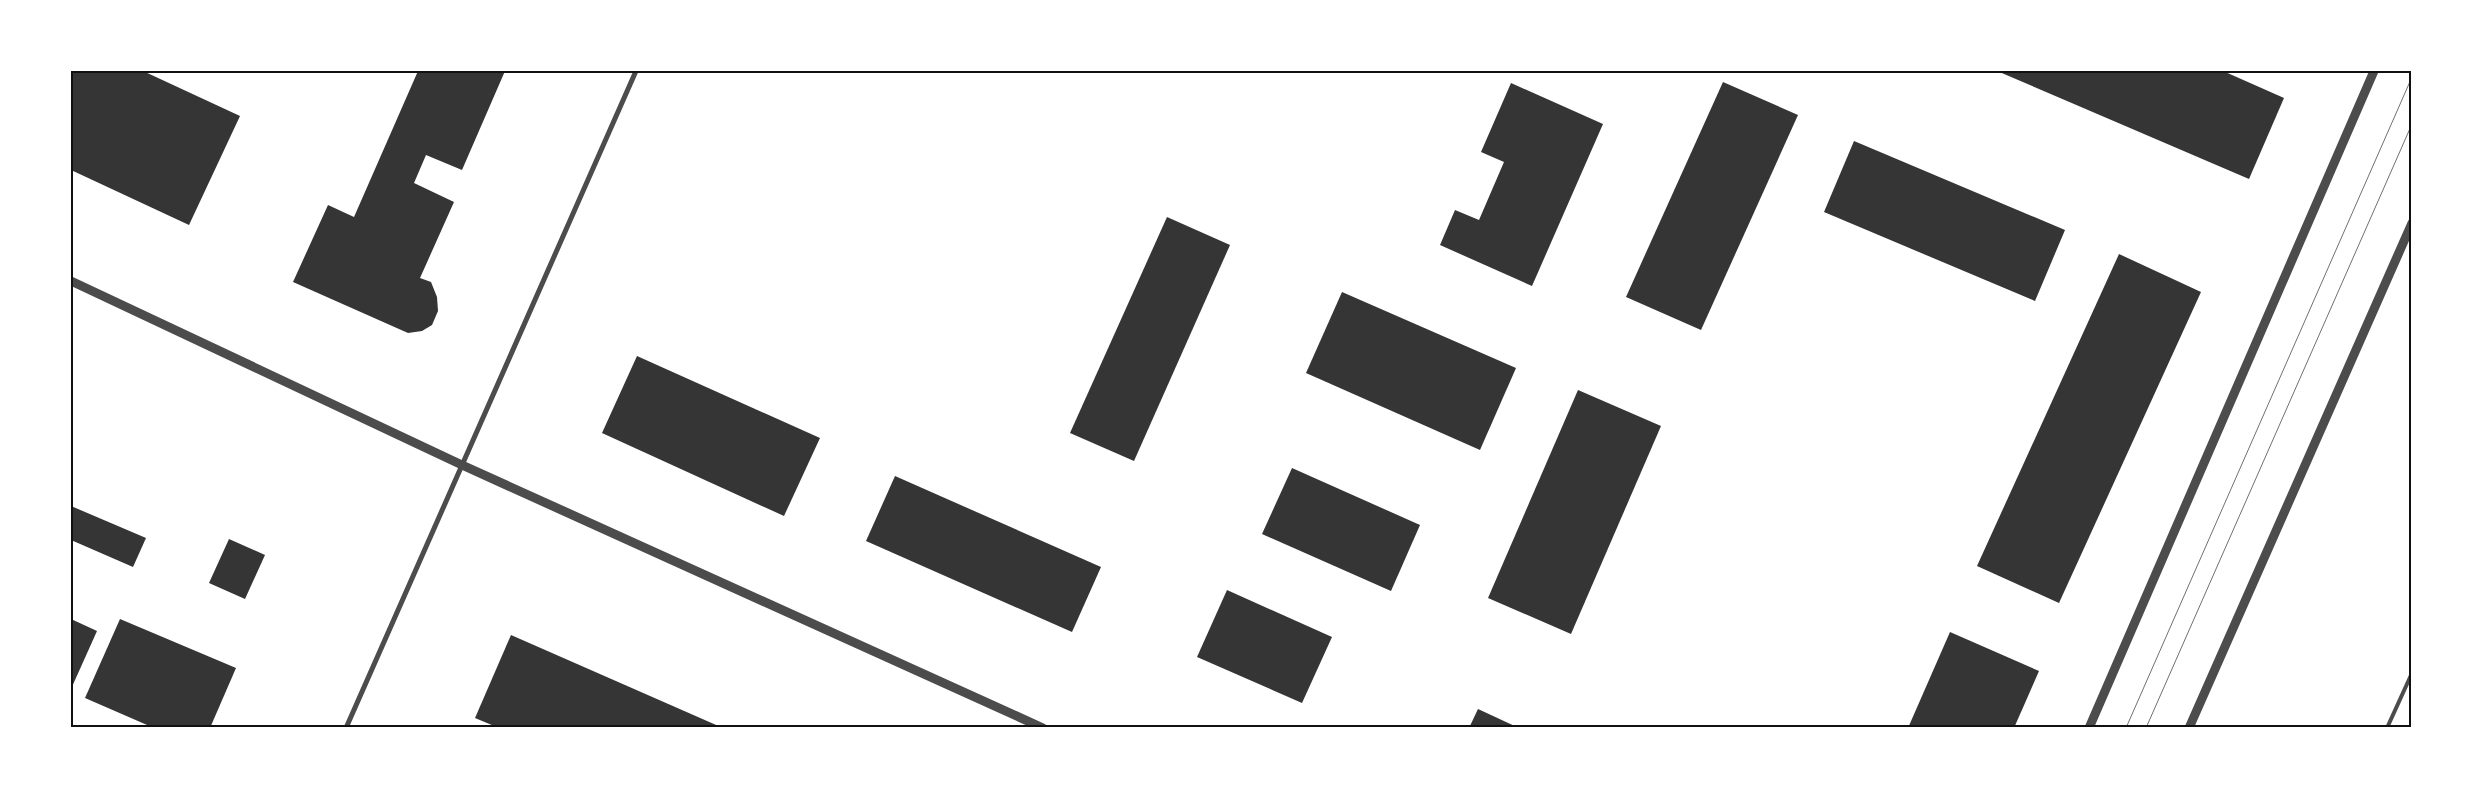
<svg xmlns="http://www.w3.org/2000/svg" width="2483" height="799" font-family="'PT Sans',sans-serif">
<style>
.building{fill:#353535}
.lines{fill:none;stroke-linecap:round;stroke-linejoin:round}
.service{stroke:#4c4c4c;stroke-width:4}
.minor{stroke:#4c4c4c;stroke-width:5}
.tertiary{stroke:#4c4c4c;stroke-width:9}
.tram{stroke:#707070;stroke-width:1}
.neatline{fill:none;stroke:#111;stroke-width:2}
</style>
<rect width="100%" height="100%" fill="#fff"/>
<g class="building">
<polygon points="71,71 143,71 240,116 189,225 71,170"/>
<polygon points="418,71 505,71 462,170 426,155 414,183 454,202 420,278 431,282 437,297 438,311 432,325 422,331 408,333 293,282 328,205 354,217"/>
<polygon points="1997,71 2223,71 2284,98 2249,179"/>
<polygon points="1723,82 1798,115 1701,330 1626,297"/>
<polygon points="1511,83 1603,124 1532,286 1440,245 1455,210 1479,220 1504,162 1481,152"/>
<polygon points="1854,141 2065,230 2035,301 1824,212"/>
<polygon points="1167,217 1230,245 1134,461 1070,433"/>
<polygon points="2119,254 2201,292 2059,603 1977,566"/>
<polygon points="1342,292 1516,368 1480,450 1306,373"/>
<polygon points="637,356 820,438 784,516 602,433"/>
<polygon points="1578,390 1661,426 1571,634 1488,598"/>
<polygon points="1292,468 1420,525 1391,591 1262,534"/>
<polygon points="895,476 1101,567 1072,632 866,541"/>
<polygon points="71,506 146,538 133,567 71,540"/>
<polygon points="229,539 265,555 245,599 209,583"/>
<polygon points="1227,590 1332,637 1302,703 1197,657"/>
<polygon points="71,619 97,631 71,689"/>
<polygon points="120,619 236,668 210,728 154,728 85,698"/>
<polygon points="1950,632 2039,671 2014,728 1908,728"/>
<polygon points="511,635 723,728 499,728 475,718"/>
<polygon points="1478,709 1519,728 1469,728"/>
</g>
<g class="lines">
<polyline class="service" points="2387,728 2412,673"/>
<polyline class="minor" points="346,728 636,71"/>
<g class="tertiary">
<polyline points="71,281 462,465 1043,728"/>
<polyline points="2089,728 2374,71"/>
<polyline points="2189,728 2412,223"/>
</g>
<g class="tram">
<polyline points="2126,728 2412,77"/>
<polyline points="2146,728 2412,124"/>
</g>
</g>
<rect width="2483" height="799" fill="none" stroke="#ffffff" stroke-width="145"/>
<rect x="72" y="72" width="2338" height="654" class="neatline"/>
</svg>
